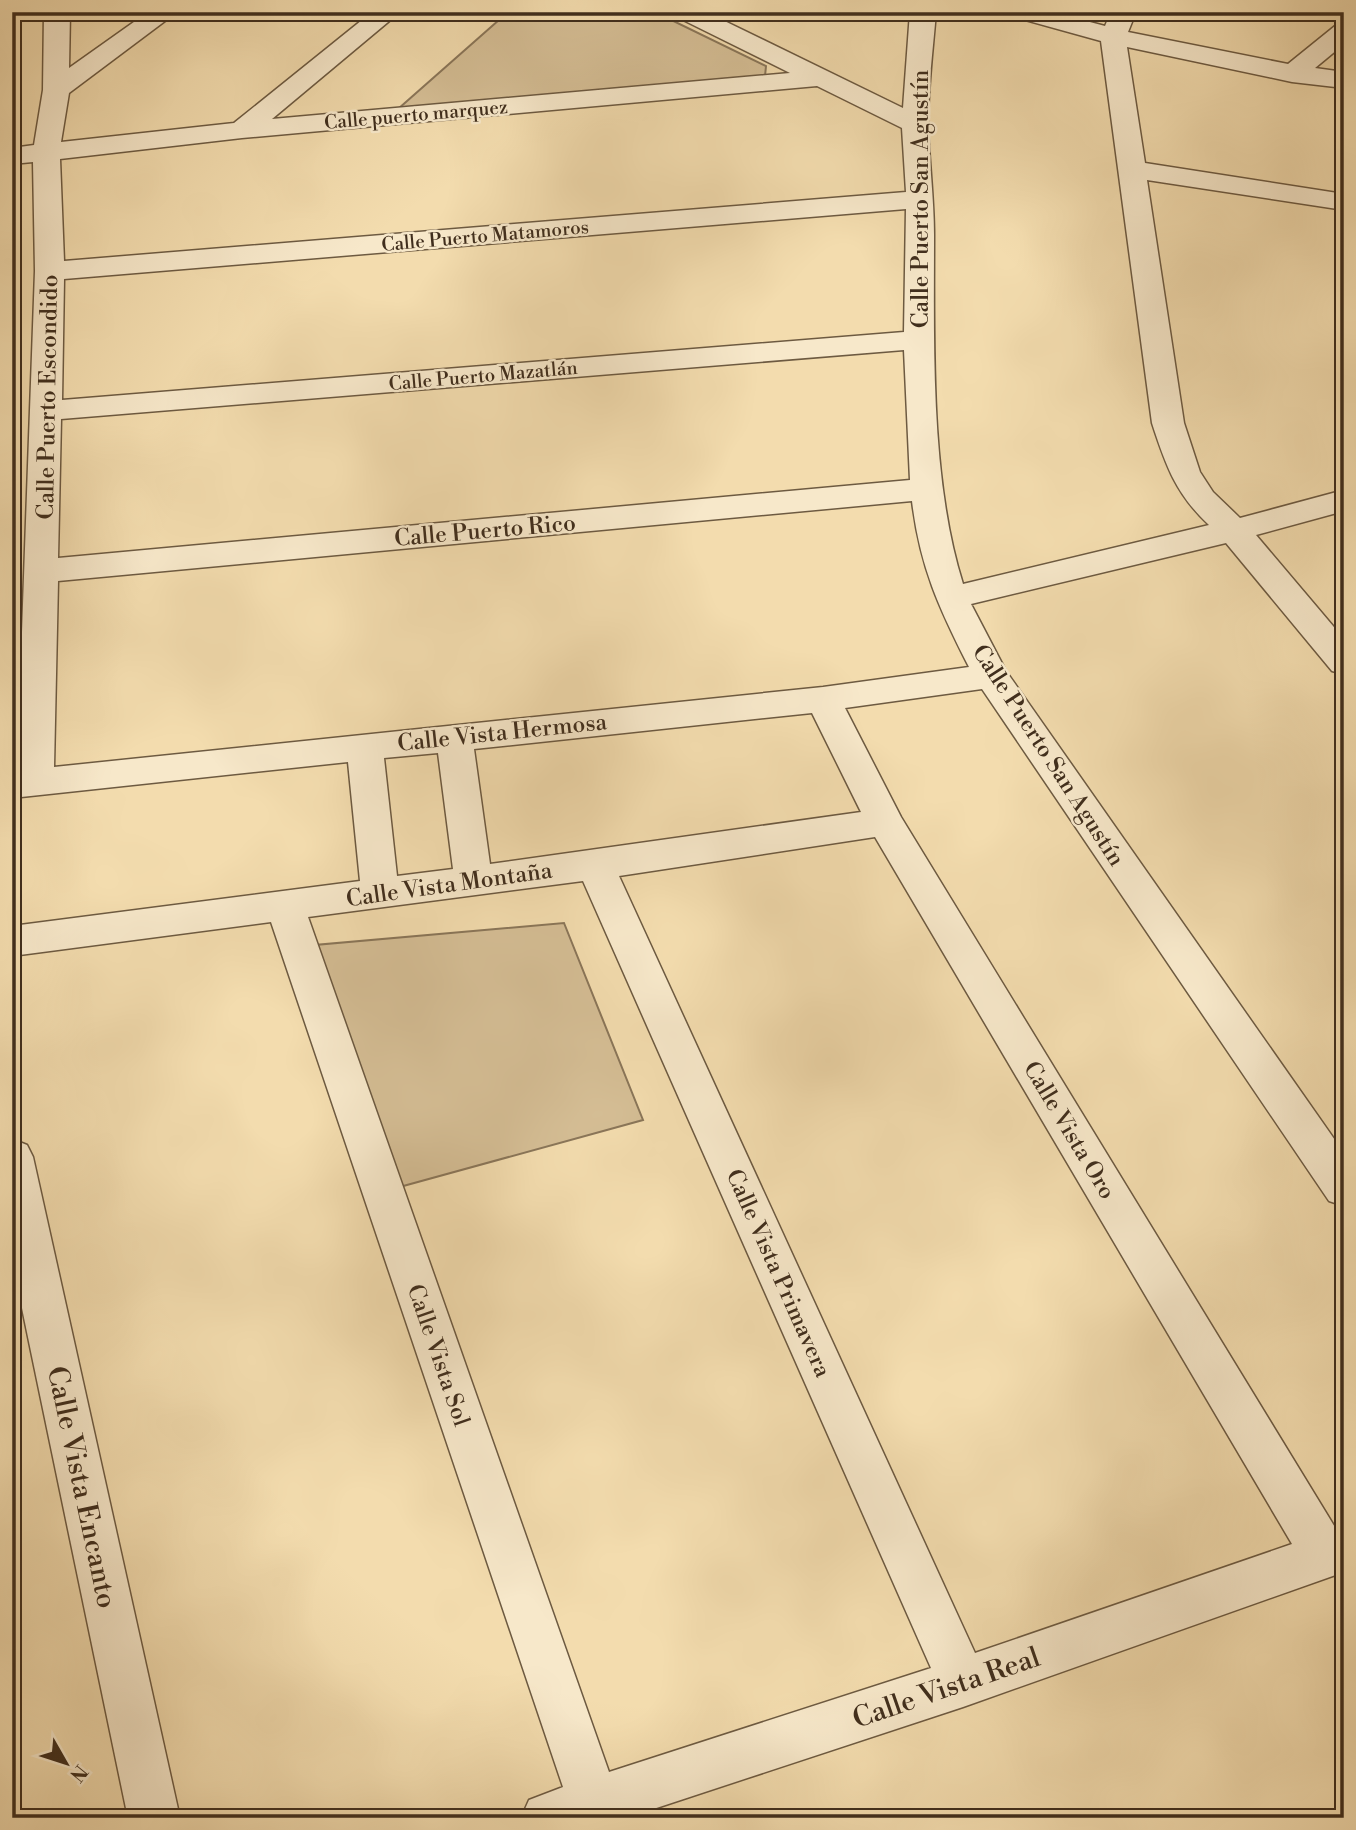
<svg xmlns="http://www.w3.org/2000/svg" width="1356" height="1830" font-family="'Libre Bodoni',serif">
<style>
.green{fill:#d5be95;stroke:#8a7659;stroke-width:2}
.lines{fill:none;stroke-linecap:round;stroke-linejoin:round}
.minor-casing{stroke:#6d5a41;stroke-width:3}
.minor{fill:#f7e8ca;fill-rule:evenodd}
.labels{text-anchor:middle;stroke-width:5;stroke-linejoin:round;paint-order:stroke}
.far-street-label{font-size:19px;fill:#402e1d;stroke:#f7e8ca}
.street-label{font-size:23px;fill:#402e1d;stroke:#f7e8ca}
.near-street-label{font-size:28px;fill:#402e1d;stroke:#f7e8ca}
</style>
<rect width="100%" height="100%" fill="#f3dcae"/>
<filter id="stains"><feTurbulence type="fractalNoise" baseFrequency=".00286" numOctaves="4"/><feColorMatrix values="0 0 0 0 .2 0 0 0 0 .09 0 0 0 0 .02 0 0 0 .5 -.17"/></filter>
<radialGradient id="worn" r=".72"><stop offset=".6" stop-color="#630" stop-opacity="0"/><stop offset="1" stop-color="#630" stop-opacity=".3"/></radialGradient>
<g class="green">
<polygon points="508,12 655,12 766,66 765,76 398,109"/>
<polygon points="564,923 643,1120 396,1188 315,945"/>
</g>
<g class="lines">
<g class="minor-casing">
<g id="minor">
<path d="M44 12H70L69 68 148 12H177L69 93 61 142 234 123 372 12H400L272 119 790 73 677 17 674 12H706L903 108 910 12H936C933 49 928 87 928 124 929 161 934 198 934 235 934 345 930 480 963 584L1209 525C1176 494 1166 466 1152 423L1101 41 1014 17 1011 12H1052L1105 26 1111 12H1136L1128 32 1288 64 1335 26 1344 23V44L1315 68 1344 72V88L1292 82 1127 47 1145 163 1344 194V210L1147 180 1184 423 1200 472 1213 492 1240 518 1344 490V511L1256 535 1344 639V674L1332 671 1226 543 971 604 1006 671 1344 1153V1206L1329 1201 982 689 845 708 901 817 1336 1529 1344 1526V1572L963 1707 626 1818H521L529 1800 563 1787 271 922 12 956V926L360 881 348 762 12 798V772L17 771 35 271 33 162 12 164V148L34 145 43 90ZM817 86 902 128 906 192 64 261 60 159 242 138ZM906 209 904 332 62 400 64 279ZM904 350 910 480 58 558 61 419ZM912 501C920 567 939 608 969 667L823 687 54 767 58 581ZM812 713 861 812 490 864 474 749ZM438 753 453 869 397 876 384 758ZM875 837 1292 1544 975 1653 619 876ZM583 881 931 1668 609 1772 308 917Z"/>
<polygon points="12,1139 27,1145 33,1157 180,1818 128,1818 12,1260"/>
</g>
</g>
<use href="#minor" class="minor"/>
</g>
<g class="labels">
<g class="far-street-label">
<text transform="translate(416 114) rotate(-5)" y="7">Calle puerto marquez</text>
<text transform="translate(485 235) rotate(-5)" y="7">Calle Puerto Matamoros</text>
<text transform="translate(483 375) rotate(-5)" y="7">Calle Puerto Mazatlán</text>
</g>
<g class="street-label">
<text transform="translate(920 199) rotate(-90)" y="8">Calle Puerto San Agustín</text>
<text transform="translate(47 397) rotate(-89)" y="8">Calle Puerto Escondido</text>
<text transform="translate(485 530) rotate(-5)" y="8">Calle Puerto Rico</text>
<text transform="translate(502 732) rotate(-6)" y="8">Calle Vista Hermosa</text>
<text transform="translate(1049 755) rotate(57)" y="8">Calle Puerto San Agustín</text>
<text transform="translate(449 884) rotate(-8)" y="8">Calle Vista Montaña</text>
<text transform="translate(1070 1130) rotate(59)" y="8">Calle Vista Oro</text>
<text transform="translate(779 1273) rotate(66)" y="8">Calle Vista Primavera</text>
<text transform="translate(439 1355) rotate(71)" y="8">Calle Vista Sol</text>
</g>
<g class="near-street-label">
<text transform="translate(83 1487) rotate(78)" y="10">Calle Vista Encanto</text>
<text transform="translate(946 1687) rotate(-19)" y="10">Calle Vista Real</text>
</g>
</g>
<rect width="1356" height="1830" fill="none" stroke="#f3dcae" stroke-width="42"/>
<rect x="14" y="14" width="1328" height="1802" fill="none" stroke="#402e1d" stroke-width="3.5"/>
<rect x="21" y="21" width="1314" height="1788" fill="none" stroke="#402e1d" stroke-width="2"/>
<g transform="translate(66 1763) rotate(129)" stroke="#f7e8ca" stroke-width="5" paint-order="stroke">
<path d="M0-5L12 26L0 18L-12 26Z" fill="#402e1d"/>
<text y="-10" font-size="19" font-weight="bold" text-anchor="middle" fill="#402e1d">N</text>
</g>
<rect width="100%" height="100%" filter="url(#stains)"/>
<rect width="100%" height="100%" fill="url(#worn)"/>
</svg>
